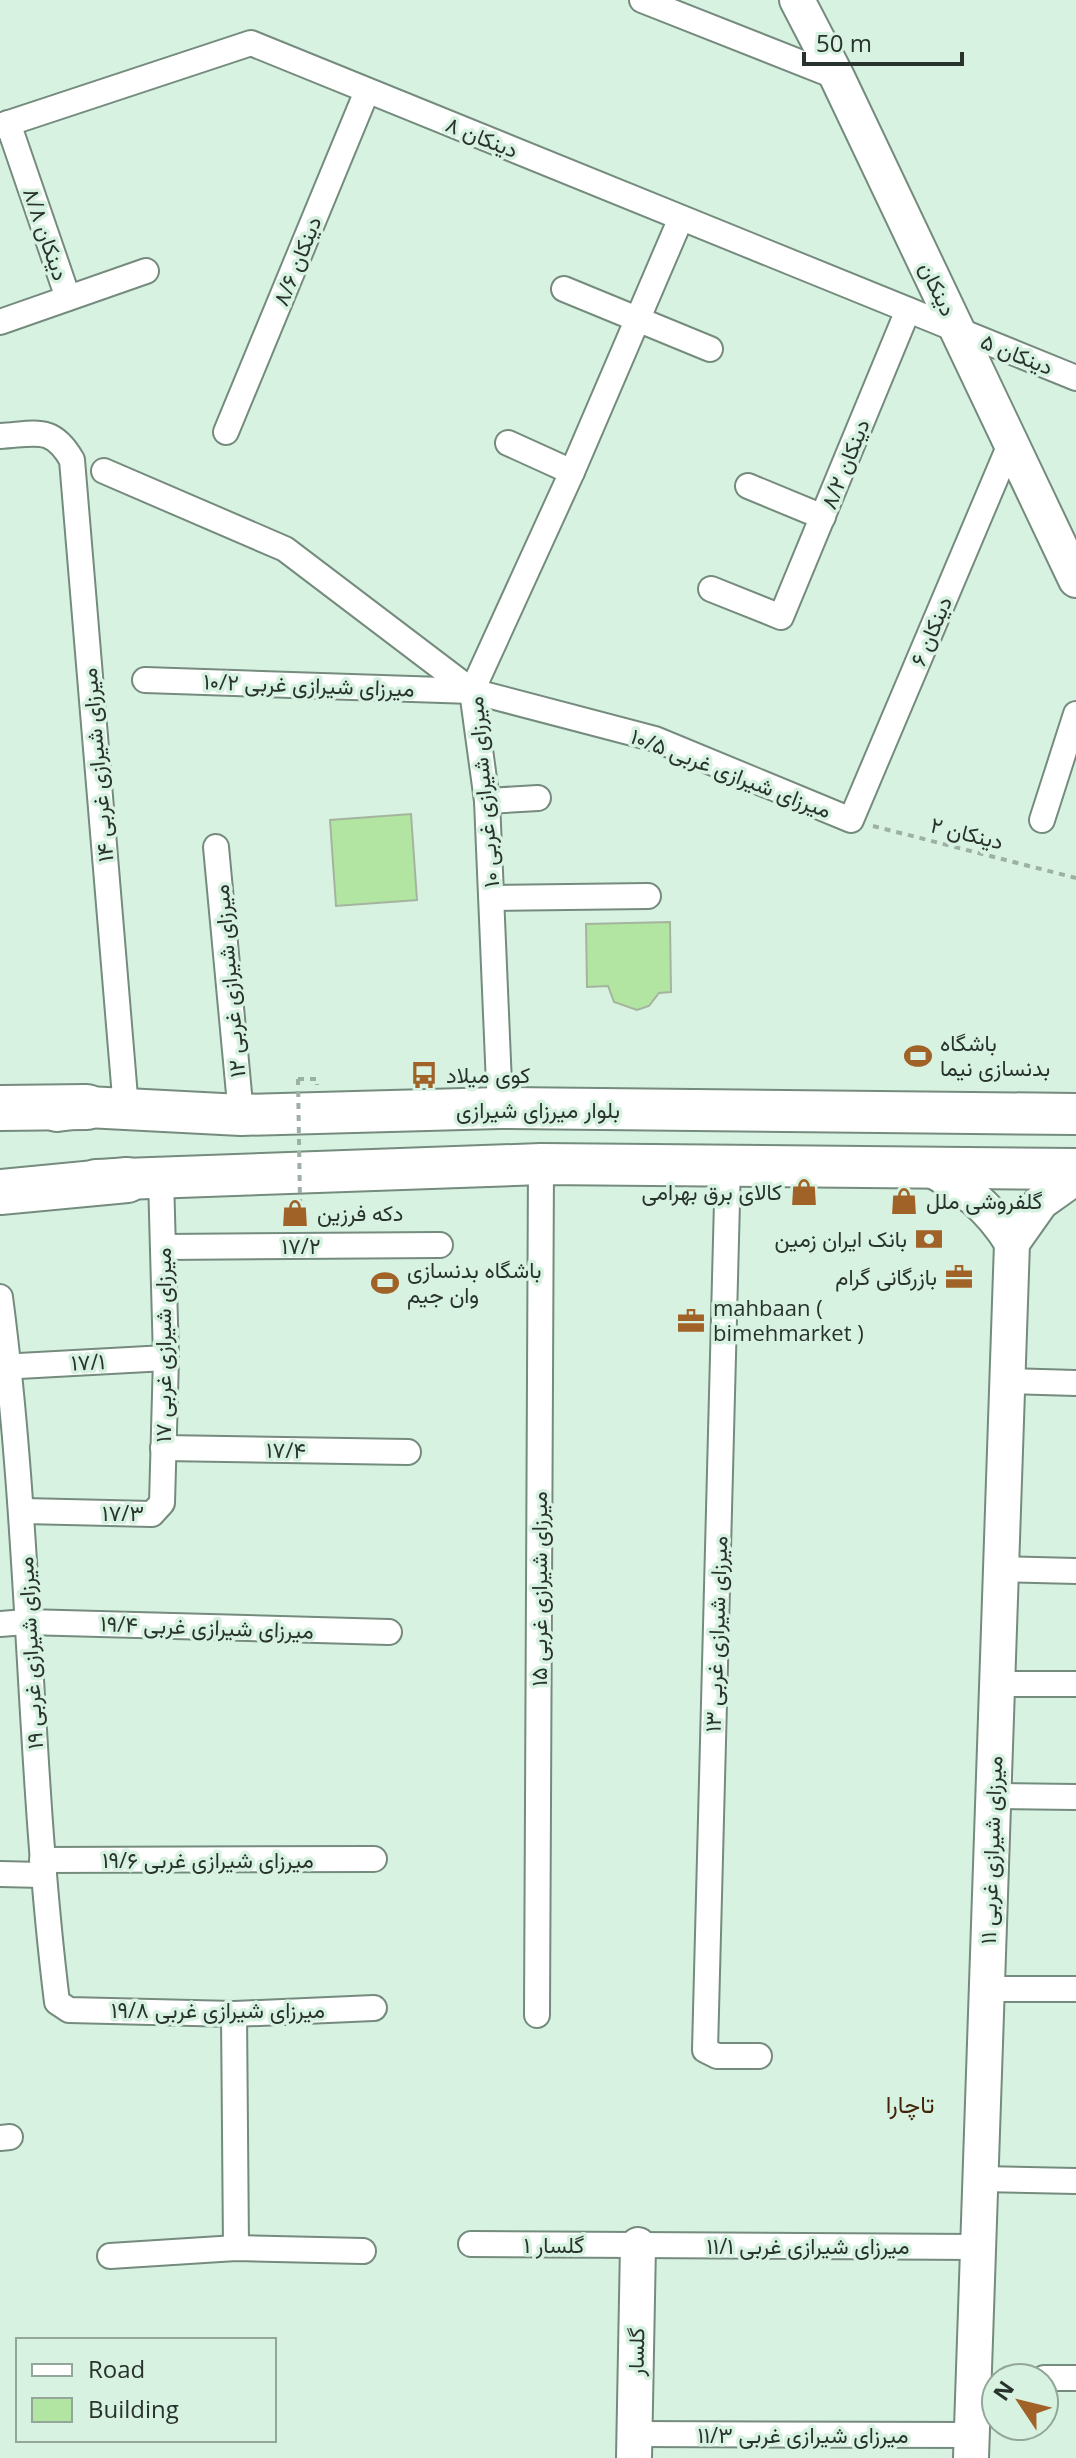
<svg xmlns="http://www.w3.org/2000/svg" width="1076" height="2458" font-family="'Open Sans',Vazirmatn,sans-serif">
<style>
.building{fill:#b1e5a1;stroke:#a4b49f;stroke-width:2}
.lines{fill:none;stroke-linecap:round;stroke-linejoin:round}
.street-casing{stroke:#748b7d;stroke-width:28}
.secondary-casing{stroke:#748b7d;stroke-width:38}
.primary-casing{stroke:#748b7d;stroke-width:44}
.highway-casing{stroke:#748b7d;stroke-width:48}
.path{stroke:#9cb0a3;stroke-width:4;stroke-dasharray:6 6;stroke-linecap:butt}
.street{stroke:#fff;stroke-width:24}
.secondary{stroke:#fff;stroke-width:34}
.primary{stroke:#fff;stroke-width:40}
.highway{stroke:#fff;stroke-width:44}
.path-bridge{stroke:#9cb0a3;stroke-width:4;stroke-dasharray:6 6;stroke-linecap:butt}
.labels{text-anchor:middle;stroke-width:7;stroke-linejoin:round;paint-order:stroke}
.street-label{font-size:22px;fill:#29332d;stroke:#d8f2e1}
.poi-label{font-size:22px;fill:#29332d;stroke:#d8f2e1;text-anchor:start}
.neighbourhood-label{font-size:24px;fill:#412407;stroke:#d8f2e1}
</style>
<rect width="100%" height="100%" fill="#d8f2e1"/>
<g class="building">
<polygon points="411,814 417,900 336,906 330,820"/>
<polygon points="670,922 671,992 659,993 649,1006 637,1010 614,1002 608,986 587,987 586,924"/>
</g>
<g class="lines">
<g class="street-casing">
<g id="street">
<polyline points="642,0 837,77"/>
<polyline points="8,123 68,298"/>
<polyline points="0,126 251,43 1076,378"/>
<polyline points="564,289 710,349"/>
<polyline points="0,322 146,271"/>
<polyline points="226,432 367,91"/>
<path d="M0 436C36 434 52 425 72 460L126 1109"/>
<polyline points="508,443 572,472"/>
<polyline points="104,471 285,549 472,691"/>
<polyline points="748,486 823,517"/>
<polyline points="711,589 781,617 908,310"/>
<polyline points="145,680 472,691 655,739 851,820 1011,442"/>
<polyline points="487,801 538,798"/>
<polyline points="1042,820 1076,714"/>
<polyline points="216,847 241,1115"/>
<polyline points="492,898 648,896"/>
<polyline points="500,1108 487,801 472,691 572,472 681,218"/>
<polyline points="728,1163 705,2050 717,2056 759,2056"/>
<polyline points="163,1247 440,1245"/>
<path d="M0 1297C31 1531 28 1767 57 2002L69 2010 234 2014 374 2008"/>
<polyline points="0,1367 166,1358"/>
<polyline points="1007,1381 1076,1383"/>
<polyline points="163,1448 408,1452"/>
<polyline points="24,1511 152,1514 162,1503 166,1358 161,1178"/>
<polyline points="1001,1569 1076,1571"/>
<polyline points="0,1624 26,1622 389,1632"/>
<polyline points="997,1684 1076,1684"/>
<polyline points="993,1796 1076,1797"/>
<polyline points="42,1860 374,1859"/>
<polyline points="0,1874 42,1875"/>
<polyline points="987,1989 1076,1989"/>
<polyline points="234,2014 236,2248"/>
<polyline points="537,2015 541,1164"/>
<polyline points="0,2138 10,2137"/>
<polyline points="980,2179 1076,2181"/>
<polyline points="471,2244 978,2247"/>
<polyline points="110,2256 236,2248 363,2251"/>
<polyline points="1044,2378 1076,2378"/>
<polyline points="635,2434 972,2435"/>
</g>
</g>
<g class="secondary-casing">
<g id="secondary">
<polyline points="797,0 837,77 1076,580"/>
<path d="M926 1167C963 1186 990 1207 1012 1243"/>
<polyline points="634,2458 638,2245"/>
<polyline points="971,2458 1012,1243 1041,1202 1076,1177"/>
</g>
</g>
<g class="primary-casing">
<g id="primary">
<polyline points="57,1111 87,1107 241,1115 500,1108 1076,1114"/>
<polyline points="96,1180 541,1164 1076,1169"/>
</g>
</g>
<g class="highway-casing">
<g id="highway">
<polyline points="0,1108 87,1107"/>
<polyline points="0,1192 127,1180"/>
</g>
</g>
<g class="path">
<polyline points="873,826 1076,878"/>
<polyline points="298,1079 317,1079 317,1085"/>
</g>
<use href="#street" class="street"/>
<use href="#secondary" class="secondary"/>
<use href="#primary" class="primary"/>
<use href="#highway" class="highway"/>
<polyline class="path-bridge" points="298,1079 300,1202"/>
</g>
<defs>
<g id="stadium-bare" transform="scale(2.16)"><path d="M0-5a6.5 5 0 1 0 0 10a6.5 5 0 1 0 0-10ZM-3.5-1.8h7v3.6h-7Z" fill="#a06227" stroke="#d8f2e1" stroke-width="2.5" paint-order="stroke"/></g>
<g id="bus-bare" transform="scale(2.16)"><path d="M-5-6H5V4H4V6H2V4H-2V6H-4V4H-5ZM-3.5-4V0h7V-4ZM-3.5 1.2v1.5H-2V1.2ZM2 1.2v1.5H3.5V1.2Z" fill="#a06227" stroke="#d8f2e1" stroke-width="2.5" paint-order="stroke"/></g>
<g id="shop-bare" transform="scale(2.16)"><path d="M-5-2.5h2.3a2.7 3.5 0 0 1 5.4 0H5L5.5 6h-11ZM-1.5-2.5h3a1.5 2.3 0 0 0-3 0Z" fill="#a06227" stroke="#d8f2e1" stroke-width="2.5" paint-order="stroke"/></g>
<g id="bank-bare" transform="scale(2.16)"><path d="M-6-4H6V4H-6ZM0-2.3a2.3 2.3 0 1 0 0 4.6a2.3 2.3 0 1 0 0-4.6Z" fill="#a06227" stroke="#d8f2e1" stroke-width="2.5" paint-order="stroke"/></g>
<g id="office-bare" transform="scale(2.16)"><path d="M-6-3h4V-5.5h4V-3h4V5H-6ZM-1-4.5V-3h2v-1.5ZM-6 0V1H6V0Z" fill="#a06227" stroke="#d8f2e1" stroke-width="2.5" paint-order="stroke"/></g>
</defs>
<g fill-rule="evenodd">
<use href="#stadium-bare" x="918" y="1056"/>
<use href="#bus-bare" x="424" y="1075"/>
<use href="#shop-bare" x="804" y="1192"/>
<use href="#shop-bare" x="904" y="1201"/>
<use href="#shop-bare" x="295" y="1213"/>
<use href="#bank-bare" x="929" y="1239"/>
<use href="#office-bare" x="959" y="1277"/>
<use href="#stadium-bare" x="385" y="1283"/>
<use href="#office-bare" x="691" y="1321"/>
</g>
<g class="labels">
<g class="street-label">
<text transform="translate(482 137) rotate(22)" y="8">۸ دینکان</text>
<text transform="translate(46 234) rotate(71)" y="8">۸/۸ دینکان</text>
<text transform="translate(297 261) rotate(-68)" y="8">۸/۶ دینکان</text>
<text transform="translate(938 289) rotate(65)" y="8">دینکان</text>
<text transform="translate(1017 354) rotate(22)" y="8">۵ دینکان</text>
<text transform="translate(845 464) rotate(-68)" y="8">دینکان ۸/۲</text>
<text transform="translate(931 631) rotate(-67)" y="8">دینکان ۶</text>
<text transform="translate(309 685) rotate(2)" y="8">۱۰/۲ میرزای شیرازی غربی</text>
<text transform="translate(97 765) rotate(-95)" y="8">۱۴ میرزای شیرازی غربی</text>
<text transform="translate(731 773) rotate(21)" y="8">۱۰/۵ میرزای شیرازی غربی</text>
<text transform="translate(483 792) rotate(-95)" y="8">۱۰ میرزای شیرازی غربی</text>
<text transform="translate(967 833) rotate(14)" y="8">دینکان ۲</text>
<text transform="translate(229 981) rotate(-95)" y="8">۱۲ میرزای شیرازی غربی</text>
<text x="538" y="1118">بلوار میرزای شیرازی</text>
<text x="301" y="1254">۱۷/۲</text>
<text transform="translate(163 1345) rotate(-90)" y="8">۱۷ میرزای شیرازی غربی</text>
<text transform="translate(88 1362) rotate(-3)" y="8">۱۷/۱</text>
<text transform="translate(286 1450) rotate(1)" y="8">۱۷/۴</text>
<text x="123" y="1521">۱۷/۳</text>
<text transform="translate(539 1589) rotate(-90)" y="8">۱۵ میرزای شیرازی غربی</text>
<text transform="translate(207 1627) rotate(2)" y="8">۱۹/۴ میرزای شیرازی غربی</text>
<text transform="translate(716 1634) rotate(-88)" y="8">۱۳ میرزای شیرازی غربی</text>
<text transform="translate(30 1653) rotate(-93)" y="8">۱۹ میرزای شیرازی غربی</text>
<text transform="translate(991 1850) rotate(-88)" y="8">میرزای شیرازی غربی ۱۱</text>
<text x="208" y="1868">۱۹/۶ میرزای شیرازی غربی</text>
<text x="218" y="2018">۱۹/۸ میرزای شیرازی غربی</text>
<text x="554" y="2253">گلسار ۱</text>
<text x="808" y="2254">میرزای شیرازی غربی ۱۱/۱</text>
<text transform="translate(636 2352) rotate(-89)" y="8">گلسار</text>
<text x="803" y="2443">میرزای شیرازی غربی ۱۱/۳</text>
</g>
<g class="poi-label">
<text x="940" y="1051">باشگاه<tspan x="940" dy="25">بدنسازی نیما</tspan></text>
<text x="446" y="1083">کوی میلاد</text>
<text x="782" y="1200" text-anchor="end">کالای برق بهرامی</text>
<text x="926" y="1209">گلفروشی ملل</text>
<text x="317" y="1221">دکه فرزین</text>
<text x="907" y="1247" text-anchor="end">بانک ایران زمین</text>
<text x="407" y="1278">باشگاه بدنسازی<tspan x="407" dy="25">وان جیم</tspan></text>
<text x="937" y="1285" text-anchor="end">بازرگانی گرام</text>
<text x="713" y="1316">mahbaan (<tspan x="713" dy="25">bimehmarket )</tspan></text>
</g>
<g class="neighbourhood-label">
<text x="910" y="2113">تاچارا</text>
</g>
</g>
<rect x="16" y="2338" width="260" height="104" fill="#d8f2e1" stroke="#92a699" stroke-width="2"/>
<rect x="32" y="2364" width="40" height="12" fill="#ffffff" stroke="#92a699" stroke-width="2"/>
<text x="88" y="2378" font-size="24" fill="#29332d">Road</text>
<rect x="32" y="2398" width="40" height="24" fill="#b1e5a1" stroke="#92a699" stroke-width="2"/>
<text x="88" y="2418" font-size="24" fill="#29332d">Building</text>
<g transform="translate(1020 2402) rotate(305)"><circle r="38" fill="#d8f2e1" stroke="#92a699" stroke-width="2"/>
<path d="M0-6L14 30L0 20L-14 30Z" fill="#a06227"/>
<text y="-12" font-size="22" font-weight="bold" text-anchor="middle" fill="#29332d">N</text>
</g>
<path d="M804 52v12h158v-12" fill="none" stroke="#29332d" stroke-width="4"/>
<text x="816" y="52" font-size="24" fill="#29332d" stroke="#d8f2e1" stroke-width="6" paint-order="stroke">50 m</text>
</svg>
